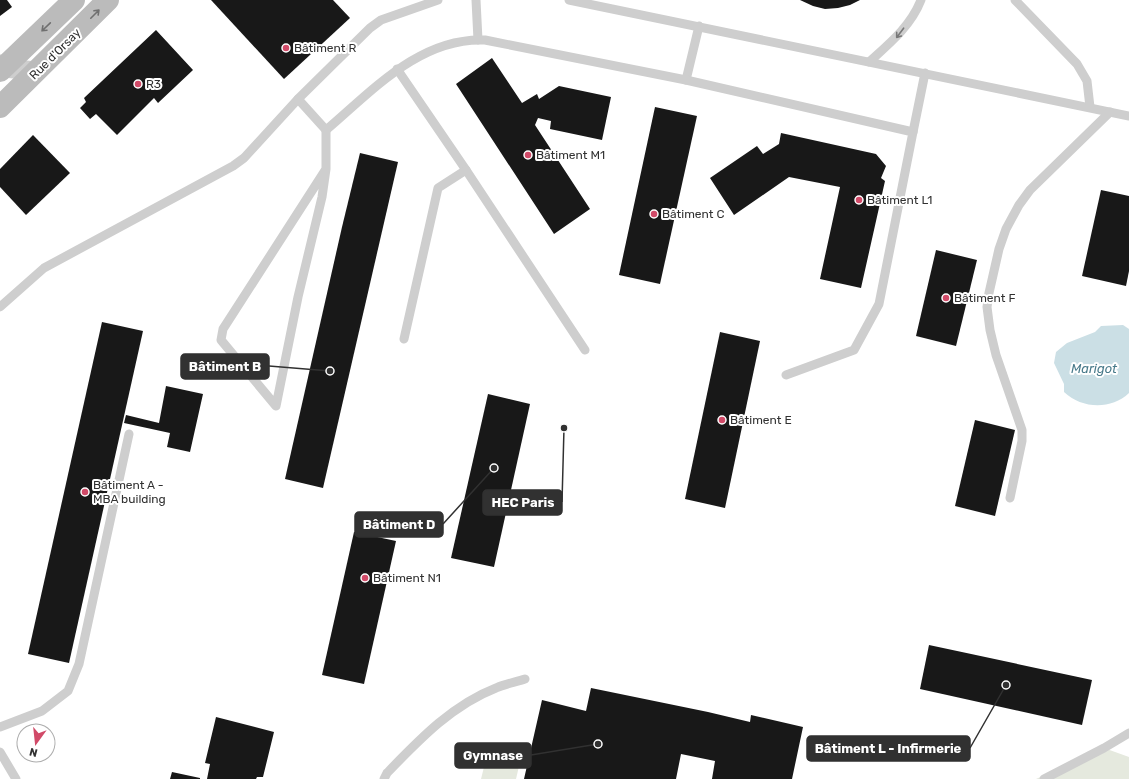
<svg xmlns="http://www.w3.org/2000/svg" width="1129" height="779" font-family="Rubik,sans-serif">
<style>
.green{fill:#e5e9de}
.water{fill:#cbdfe5}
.building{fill:#181818}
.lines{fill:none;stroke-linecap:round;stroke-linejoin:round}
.service{stroke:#cecece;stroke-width:9}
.minor{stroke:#cecece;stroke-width:19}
.secondary{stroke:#bbb;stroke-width:22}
.oneway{stroke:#6f6f6f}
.oneway2{stroke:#787878}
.poi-dot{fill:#d14a68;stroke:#fff;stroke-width:1.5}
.labels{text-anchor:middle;stroke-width:4;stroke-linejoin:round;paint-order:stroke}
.poi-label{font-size:12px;fill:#313131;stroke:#fff;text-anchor:start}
.street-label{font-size:12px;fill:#313131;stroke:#fff}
.water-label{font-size:13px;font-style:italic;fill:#487a8a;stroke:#fff}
.leader{fill:none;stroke:#313131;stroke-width:1.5}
.callout-dot{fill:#313131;stroke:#fff;stroke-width:1.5}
.callout{fill:#313131;stroke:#313131;stroke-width:1.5}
.callout-label{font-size:13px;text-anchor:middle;font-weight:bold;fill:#fff}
</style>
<rect width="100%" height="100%" fill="#fff"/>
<g class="green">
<polygon points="1104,748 1129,757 1129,779 1036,779"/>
<polygon points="487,755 520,762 516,779 481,779"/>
</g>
<path class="water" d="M1123 325 1129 329V393C1111 410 1082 409 1064 392V384L1054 363 1056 352 1067 343 1095 332 1101 326Z"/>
<g class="building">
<polygon points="0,0 7,0 12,7 0,16"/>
<polygon points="211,0 333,0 350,18 284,79"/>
<polygon points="800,0 860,0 850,5 838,8 825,9 813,6"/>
<polygon points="156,30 193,70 158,103 154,98 117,135 96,114 90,119 80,108 86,102 84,98"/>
<polygon points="492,58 522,103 537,94 539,99 559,86 611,97 602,140 550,129 551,121 538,118 535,125 590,209 554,234 456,84"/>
<polygon points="655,107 697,116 660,284 619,275"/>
<polygon points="781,133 876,154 886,166 881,178 885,181 861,288 820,279 840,187 789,177 734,215 710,178 757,146 763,154 779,144"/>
<polygon points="33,135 70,173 26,215 0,187 0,169"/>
<polygon points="360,153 398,162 323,488 285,479 342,227"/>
<polygon points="1101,190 1129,196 1129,271 1126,286 1082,276"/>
<polygon points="936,250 977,260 956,346 916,336"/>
<polygon points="102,322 143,331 69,663 28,654"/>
<polygon points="720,332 760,341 725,508 685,499"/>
<polygon points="166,386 203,394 190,452 167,447 170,433 124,423 126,415 159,423"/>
<polygon points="488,394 530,404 494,567 451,558"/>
<polygon points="975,420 1015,430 995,516 955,506"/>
<polygon points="354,532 396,541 364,684 322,675"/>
<polygon points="929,645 1092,680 1082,725 920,689"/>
<polygon points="591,688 708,712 750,722 751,715 803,727 792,779 712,779 715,761 681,754 676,779 524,779 542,700 586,711"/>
<polygon points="216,717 274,732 263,777 257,777 256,779 207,779 210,764 205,763"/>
<polygon points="172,772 200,778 200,779 170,779"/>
</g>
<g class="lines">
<g class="service">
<polyline points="476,0 478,40"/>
<polyline points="569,0 1129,116"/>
<polyline points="1015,0 1077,64 1087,81 1090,107"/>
<path d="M869 62C889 44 911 26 921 0"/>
<polyline points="397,69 466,170 585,350"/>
<polyline points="686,80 699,26"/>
<polyline points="298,99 370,28 381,20 438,0"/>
<polyline points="913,132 925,73"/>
<polyline points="326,169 223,329 221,340 276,406 298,297 322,197 326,169 326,130"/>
<path d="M0 307 44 268 233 166 244 158 298 99 326 130C372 91 420 37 485 40L686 80 913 132 879 304 854 350 786 375"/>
<polyline points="404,339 438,188 466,170"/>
<polyline points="1010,498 1022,441 1022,430 996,355 990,330 987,307 989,293 999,249 1006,229 1019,205 1030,190 1110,112"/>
<polyline points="0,727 42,711 68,691 79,664 129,434"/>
<polyline points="0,752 16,779"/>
<path d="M384 779 387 773C419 740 452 705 496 688 505 684 516 682 525 679"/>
<polyline points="1044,779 1104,748 1129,733"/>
</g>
<polyline class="minor" points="0,64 3,68 37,71"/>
<g class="secondary">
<polyline points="0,71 74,0"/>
<polyline points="0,107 108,0"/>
</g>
</g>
<defs><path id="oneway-shaft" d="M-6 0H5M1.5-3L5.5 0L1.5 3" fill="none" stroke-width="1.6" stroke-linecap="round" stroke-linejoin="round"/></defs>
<g class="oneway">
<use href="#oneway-shaft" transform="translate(95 14) rotate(-45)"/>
<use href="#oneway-shaft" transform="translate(46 27) rotate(136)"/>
</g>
<use class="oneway2" href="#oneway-shaft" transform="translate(900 33) rotate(127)"/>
<g class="poi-dot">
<circle cx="286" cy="48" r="4"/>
<circle cx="138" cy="84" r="4"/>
<circle cx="528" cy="155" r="4"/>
<circle cx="859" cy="200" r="4"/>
<circle cx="654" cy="214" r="4"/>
<circle cx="946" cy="298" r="4"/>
<circle cx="722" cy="420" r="4"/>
<circle cx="85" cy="492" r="4"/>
<circle cx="365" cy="578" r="4"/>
</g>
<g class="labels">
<g class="poi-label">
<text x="294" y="52">Bâtiment R</text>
<text x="146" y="88">R3</text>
<text x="536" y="159">Bâtiment M1</text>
<text x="867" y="204">Bâtiment L1</text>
<text x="662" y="218">Bâtiment C</text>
<text x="954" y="302">Bâtiment F</text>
<text x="730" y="424">Bâtiment E</text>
<text x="93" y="489">Bâtiment A -<tspan x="93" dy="14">MBA building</tspan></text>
<text x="373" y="582">Bâtiment N1</text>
</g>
<g class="street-label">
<text transform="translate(55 54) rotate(-45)" y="4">Rue d'Orsay</text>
</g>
<g class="water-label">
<text x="1094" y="373">Marigot</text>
</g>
</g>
<path class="leader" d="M330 371L269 366M564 428L562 502M494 468L443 524M1006 685L970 748M598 744L531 755"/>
<g class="callout-dot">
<circle cx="330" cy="371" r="4"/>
<circle cx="564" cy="428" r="4"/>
<circle cx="494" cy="468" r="4"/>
<circle cx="1006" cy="685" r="4"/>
<circle cx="598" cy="744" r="4"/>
</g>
<g class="callout">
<rect x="181" y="354" width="88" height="25" rx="4"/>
<rect x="483" y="490" width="79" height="25" rx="4"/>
<rect x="355" y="512" width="88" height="25" rx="4"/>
<rect x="807" y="736" width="163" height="25" rx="4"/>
<rect x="455" y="743" width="76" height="25" rx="4"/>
</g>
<g class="callout-label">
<text x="225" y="371">Bâtiment B</text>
<text x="523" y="507">HEC Paris</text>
<text x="399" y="529">Bâtiment D</text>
<text x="888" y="753">Bâtiment L - Infirmerie</text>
<text x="493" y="760">Gymnase</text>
</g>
<g transform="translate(36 743) rotate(195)"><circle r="19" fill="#ffffff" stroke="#adadad"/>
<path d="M0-3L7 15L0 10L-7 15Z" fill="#d14a68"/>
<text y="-6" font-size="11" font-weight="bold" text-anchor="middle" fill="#313131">N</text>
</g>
</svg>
